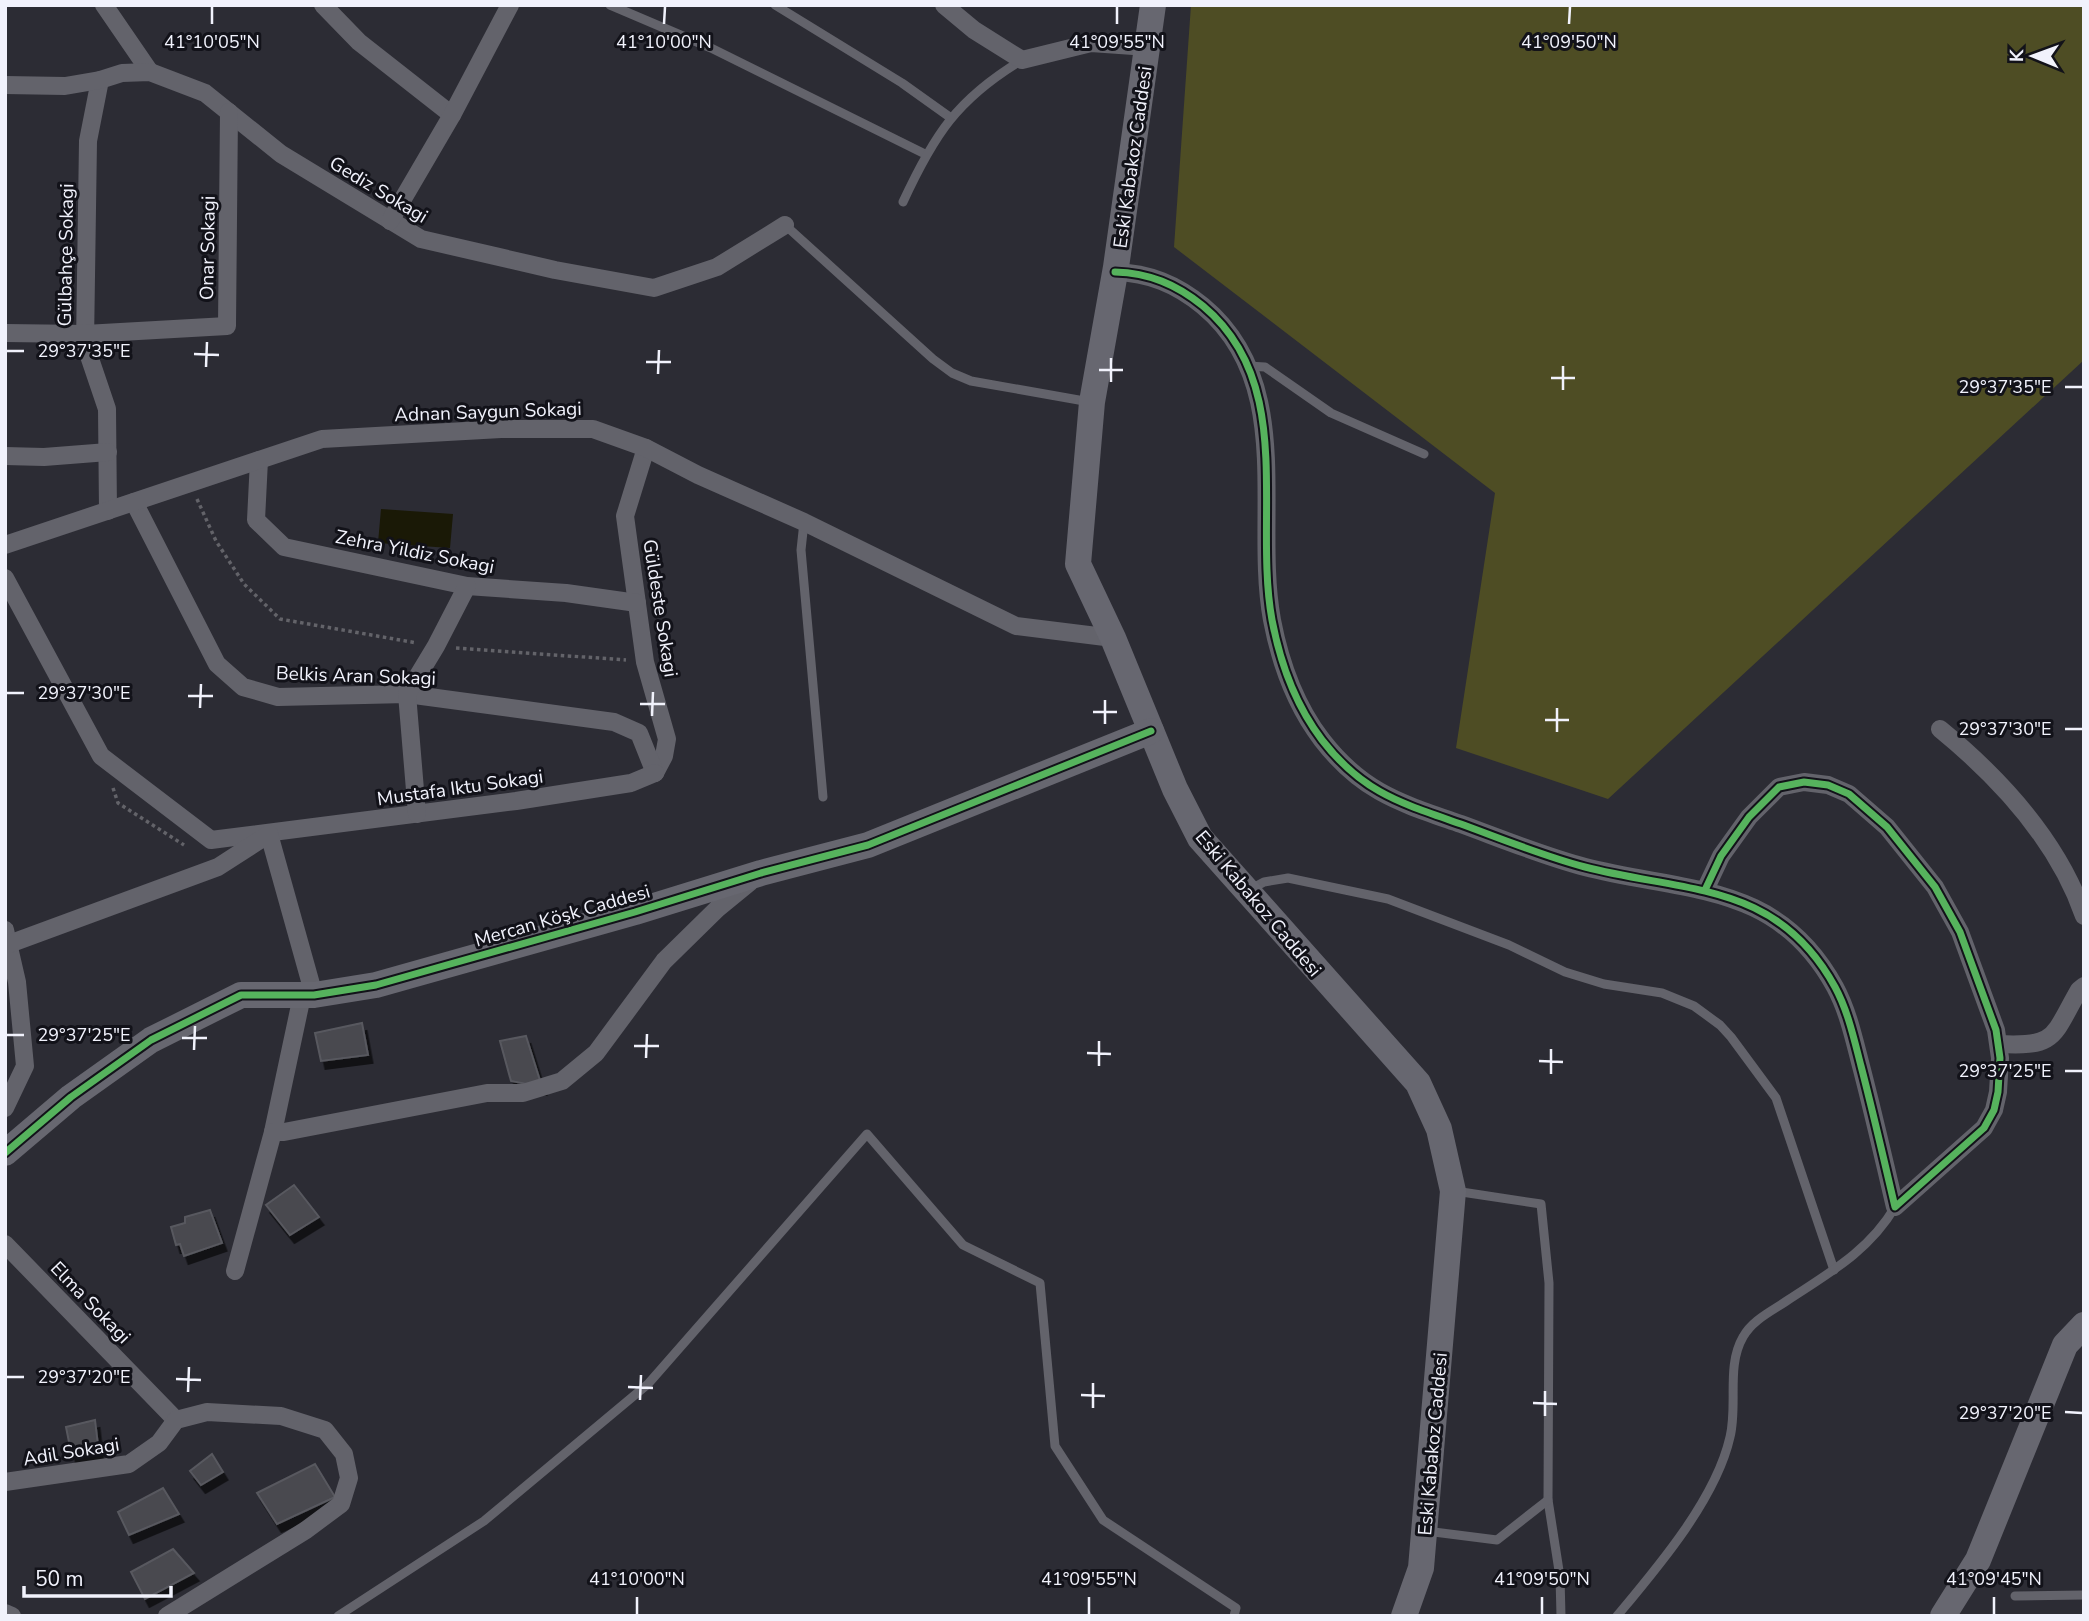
<svg xmlns="http://www.w3.org/2000/svg" width="2089" height="1621" font-family="'Nunito Sans',sans-serif">
<style>
.forest{fill:#4e4d24}
.water{fill:#1a1906}
.building{fill:#48484f;stroke:#58595f;stroke-width:2;filter:url(#shadow)}
.lines{fill:none;stroke-linecap:round;stroke-linejoin:round}
.path{stroke:#636369;stroke-width:3.5;stroke-dasharray:3.5 3.5;stroke-linecap:butt}
.lane{stroke:#63636b;stroke-width:9}
.street{stroke:#63636b;stroke-width:18}
.secondary{stroke:#676770;stroke-width:26}
.cycleway-casing{stroke:#121219;stroke-width:11}
.cycleway{stroke:#56b35d;stroke-width:7}
.ticks{fill:none;stroke:#f1f2fc;stroke-width:2.5}
.labels{text-anchor:middle;stroke-width:6;stroke-linejoin:round;paint-order:stroke}
.street-label{font-size:19px;fill:#f1f2fc;stroke:#121219}
.ticks-label{font-size:18px;text-anchor:middle;fill:#f1f2fc;stroke:#121219;stroke-width:6;stroke-linejoin:round;paint-order:stroke}
</style>
<defs>
<filter id="shadow"><feDropShadow dx="4.5" dy="8" stdDeviation="0" flood-color="#0009"/></filter>
</defs>
<rect width="100%" height="100%" fill="#2c2c34"/>
<polygon class="forest" points="1191,5 2084,5 2084,360 1608,799 1456,748 1495,493 1174,247"/>
<polygon class="water" points="381,509 453,514 450,548 378,543"/>
<g class="building">
<polygon points="362,1023 368,1055 321,1061 315,1033"/>
<polygon points="526,1036 542,1087 511,1081 500,1041"/>
<polygon points="294,1185 319,1217 290,1235 266,1205"/>
<polygon points="210,1210 222,1243 184,1256 180,1244 176,1245 171,1227 185,1223 185,1217"/>
<polygon points="95,1420 99,1454 72,1457 66,1427"/>
<polygon points="212,1454 223,1472 201,1485 190,1471"/>
<polygon points="315,1464 335,1497 277,1524 257,1493"/>
<polygon points="163,1488 179,1514 129,1535 118,1512"/>
<polygon points="173,1549 194,1573 145,1599 131,1572"/>
</g>
<g class="lines">
<g class="path">
<polyline points="197,499 216,541 244,584 280,619 417,643"/>
<polyline points="456,648 626,660"/>
<polyline points="113,788 118,803 184,845"/>
</g>
<g class="lane">
<polyline points="610,5 711,48 925,154"/>
<polyline points="775,5 902,83 951,118"/>
<path d="M903 202C934 135 957 99 1022 60"/>
<polyline points="785,225 933,359 952,373 971,381 1090,402"/>
<polyline points="1248,366 1265,367 1331,413 1424,454"/>
<polyline points="804,522 801,550 823,797"/>
<polyline points="1251,889 1264,882 1288,878 1388,899 1509,945 1565,972 1604,984 1662,993 1694,1006 1720,1025 1731,1037 1776,1098 1834,1270"/>
<polyline points="1455,1191 1541,1204 1549,1283 1548,1500 1560,1577 1561,1616"/>
<polyline points="1426,1531 1497,1540 1548,1500"/>
<polyline points="2015,1596 2084,1595"/>
<polyline points="338,1616 484,1521 648,1384 867,1134 963,1245 1040,1283 1055,1446 1103,1520 1236,1608 1234,1616"/>
<path d="M1617 1616C1658 1567 1716 1499 1730 1437 1738 1405 1726 1366 1743 1337 1752 1320 1772 1311 1788 1300 1829 1273 1869 1251 1895 1207"/>
</g>
<g class="street">
<polyline points="104,5 150,72"/>
<polyline points="323,5 359,42 452,115"/>
<polyline points="944,5 974,30 1022,60 1091,43 1148,47"/>
<polyline points="100,80 88,141 85,344 107,409 108,511"/>
<polyline points="5,85 65,86 100,80 122,73 150,72 205,93 281,154 421,239 555,270 654,288 717,267 785,225"/>
<polyline points="390,221 452,115 510,5"/>
<path d="M1115 272C1149 273 1176 284 1203 306 1297 384 1253 516 1272 620 1280 662 1296 706 1322 740 1363 793 1401 803 1461 824 1502 839 1543 856 1585 867 1686 893 1777 881 1835 987 1848 1011 1854 1039 1861 1066 1873 1112 1884 1160 1895 1207L1984 1128 1994 1110 1998 1092 2000 1058 1996 1030 1960 932 1935 887 1887 827 1849 794 1828 785 1804 782 1779 787 1749 817 1721 856 1705 890"/>
<polyline points="5,333 85,334 227,326 229,112"/>
<polyline points="646,448 625,516 645,662 667,739 664,756 655,773"/>
<polyline points="5,456 44,457 108,452"/>
<polyline points="259,460 256,520 284,547 467,586 566,593 637,603"/>
<polyline points="134,502 217,664 243,687 278,697 407,694 614,722 639,733 655,773"/>
<polyline points="5,545 322,439 501,429 593,429 646,448 698,475 804,522 1016,626 1113,638"/>
<polyline points="5,578 101,756 211,840 516,801 631,783 655,773"/>
<path d="M1940 729C2001 779 2058 841 2084 916"/>
<polyline points="417,814 407,694 436,646 467,586"/>
<polyline points="5,930 17,982 25,1066 5,1108"/>
<polyline points="9,944 218,867 269,834 314,995"/>
<path d="M1999 1044C2057 1047 2052 1037 2079 990L2084 986"/>
<polyline points="273,1132 302,996"/>
<polyline points="5,1244 176,1420"/>
<polyline points="235,1271 273,1132 284,1132 487,1093 523,1093 562,1081 596,1053 664,961 717,909 750,882"/>
<polyline points="5,1482 129,1464 159,1443 176,1420 207,1412 281,1416 325,1430 344,1454 349,1478 341,1504 306,1530 167,1616"/>
<polyline points="5,1613 12,1616"/>
</g>
<g class="secondary">
<polyline points="1153,5 1116,267 1092,402 1078,564 1113,638 1175,789 1200,838 1418,1083 1439,1129 1453,1191 1421,1568 1404,1616"/>
<polyline points="5,1153 71,1097 151,1040 241,995 314,995 376,985 635,912 761,873 868,845 1151,731"/>
<polyline points="1943,1616 1978,1560 2065,1345 2084,1325"/>
</g>
<g class="cycleway-casing">
<g id="cycleway">
<path d="M1115 272C1149 273 1176 284 1203 306 1297 384 1253 516 1272 620 1280 662 1296 706 1322 740 1363 793 1401 803 1461 824 1502 839 1543 856 1585 867 1686 893 1777 881 1835 987 1848 1011 1854 1039 1861 1066 1873 1112 1884 1160 1895 1207L1984 1128 1994 1110 1998 1092 2000 1058 1996 1030 1960 932 1935 887 1887 827 1849 794 1828 785 1804 782 1779 787 1749 817 1721 856 1705 890"/>
<polyline points="5,1153 71,1097 151,1040 241,995 314,995 376,985 635,912 761,873 868,845 1151,731"/>
</g>
</g>
<use href="#cycleway" class="cycleway"/>
</g>
<path class="ticks" d="M212 24V7M664 24 665 7M1117 24V7M1569 24 1570 7M7 351H24M194 354 219 355M646 362H671M206 367 207 342M1099 370H1123M658 374 659 350M1551 378H1575M1111 382V358M2065 387H2082M1563 390V366M7 693H24M188 696H213M640 704H665M200 708 201 684M1093 712H1117M652 716 653 692M1545 720H1569M1105 724V700M2065 729H2082M1557 732V708M7 1035H24M182 1038H207M634 1046H659M194 1050 195 1026M1087 1053 1111 1054M646 1058 647 1034M1539 1061 1563 1062M1099 1066V1041M2065 1071H2082M1551 1074V1049M7 1377H24M176 1379 201 1380M628 1387 653 1388M188 1392 189 1367M1081 1395 1105 1396M640 1400 641 1375M1533 1403 1557 1404M1093 1408V1383M2065 1412 2082 1413M1545 1416V1391M637 1614V1597M1089 1614V1597M1542 1614V1597M1994 1614V1597"/>
<g class="labels">
<g class="street-label">
<text transform="translate(1132 157) rotate(-82)" y="7">Eski Kabakoz Caddesi</text>
<text transform="translate(379 189) rotate(31)" y="7">Gediz Sokagi</text>
<text transform="translate(207 248) rotate(-89)" y="7">Onar Sokagi</text>
<text transform="translate(65 255) rotate(-89)" y="7">Gülbahçe Sokagi</text>
<text transform="translate(488 411) rotate(-2)" y="7">Adnan Saygun Sokagi</text>
<text transform="translate(415 551) rotate(11)" y="7">Zehra Yildiz Sokagi</text>
<text transform="translate(661 608) rotate(81)" y="7">Güldeste Sokagi</text>
<text transform="translate(356 675) rotate(2)" y="7">Belkis Aran Sokagi</text>
<text transform="translate(460 787) rotate(-8)" y="7">Mustafa Iktu Sokagi</text>
<text transform="translate(1259 903) rotate(50)" y="7">Eski Kabakoz Caddesi</text>
<text transform="translate(562 915) rotate(-16)" y="7">Mercan Köşk Caddesi</text>
<text transform="translate(91 1302) rotate(46)" y="7">Elma Sokagi</text>
<text transform="translate(1432 1444) rotate(-85)" y="7">Eski Kabakoz Caddesi</text>
<text transform="translate(71 1451) rotate(-9)" y="7">Adil Sokagi</text>
</g>
</g>
<g class="ticks-label">
<text x="212" y="48">41°10'05"N</text>
<text x="664" y="48">41°10'00"N</text>
<text x="1117" y="48">41°09'55"N</text>
<text x="1569" y="48">41°09'50"N</text>
<text x="84" y="357">29°37'35"E</text>
<text x="2005" y="393">29°37'35"E</text>
<text x="84" y="699">29°37'30"E</text>
<text x="2005" y="735">29°37'30"E</text>
<text x="84" y="1041">29°37'25"E</text>
<text x="2005" y="1077">29°37'25"E</text>
<text x="84" y="1383">29°37'20"E</text>
<text x="2005" y="1419">29°37'20"E</text>
<text x="637" y="1585">41°10'00"N</text>
<text x="1089" y="1585">41°09'55"N</text>
<text x="1542" y="1585">41°09'50"N</text>
<text x="1994" y="1585">41°09'45"N</text>
</g>
<rect width="2089" height="1621" fill="none" stroke="#f1f2fc" stroke-width="14"/>
<g transform="translate(2033 56) rotate(271)" stroke="#121219" stroke-width="5" paint-order="stroke">
<path d="M0-5L12 26L0 18L-12 26Z" fill="#f1f2fc"/>
<text y="-10" font-size="19" font-weight="bold" text-anchor="middle" fill="#f1f2fc">K</text>
</g>
<path d="M24 1586v10h147v-10" fill="none" stroke="#f1f2fc" stroke-width="3.5"/>
<text x="35" y="1586" font-size="21" fill="#f1f2fc" stroke="#121219" stroke-width="5" paint-order="stroke">50 m</text>
</svg>
